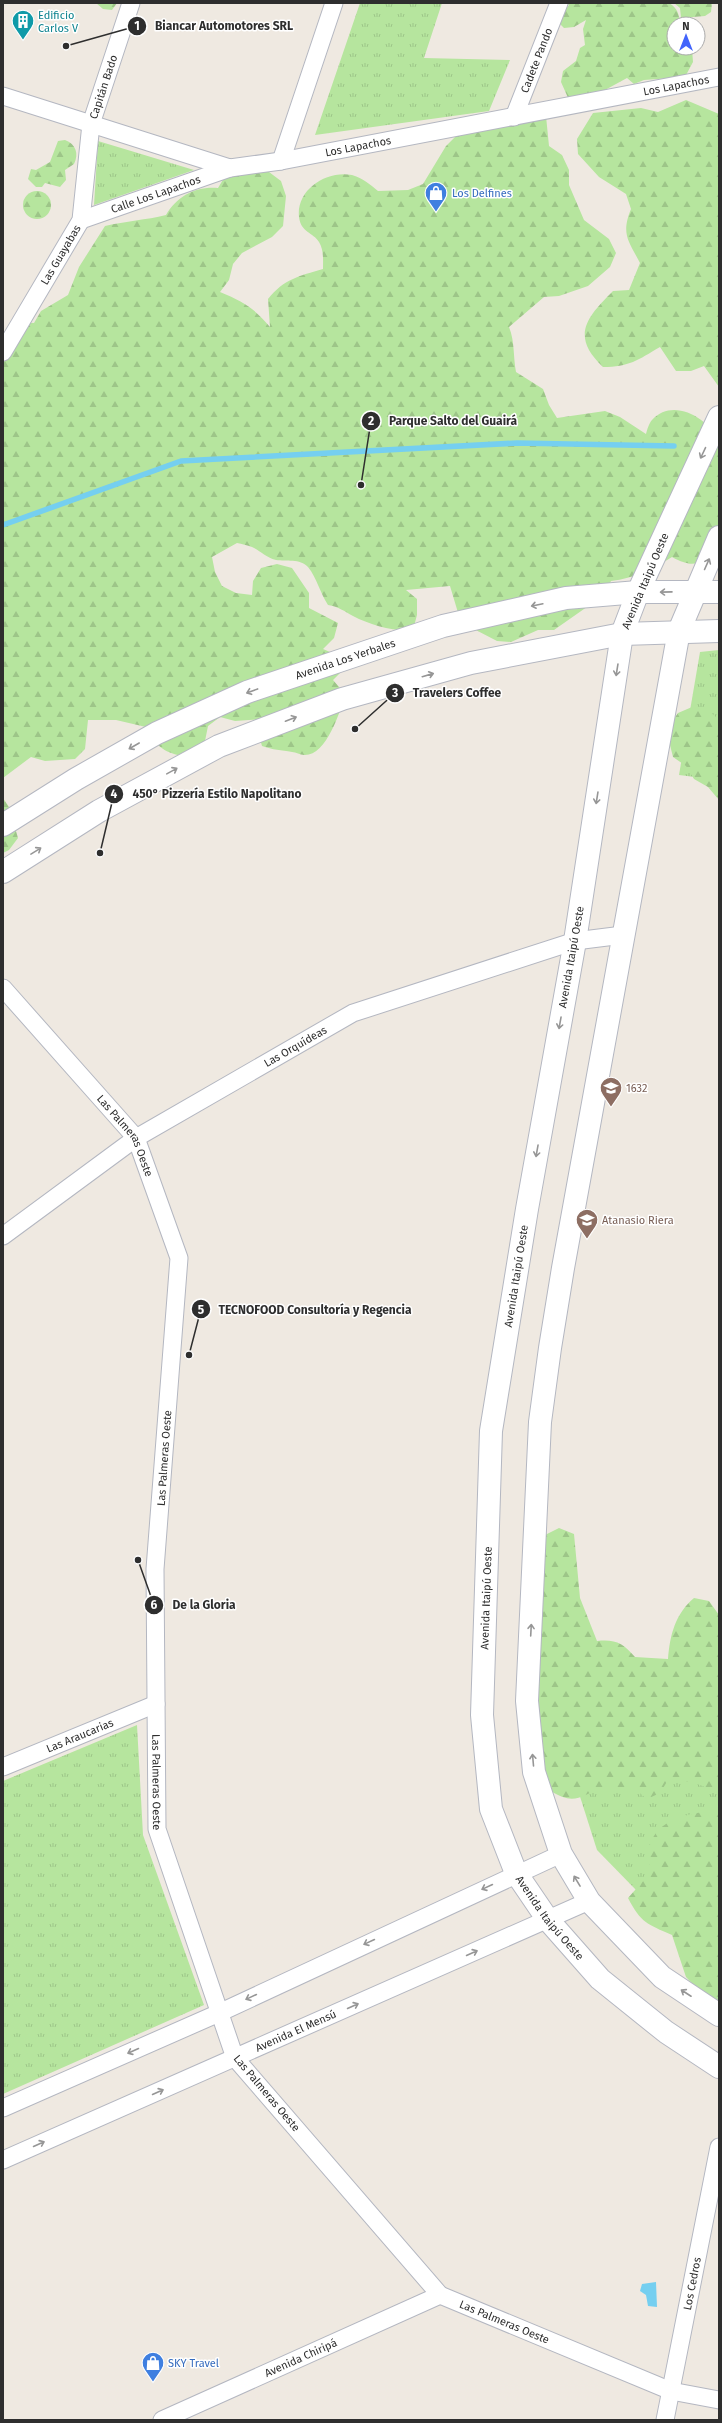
<svg xmlns="http://www.w3.org/2000/svg" width="722" height="2423" font-family="'Fira Sans',sans-serif">
<style>
.grass{fill:url(#grass-tufts)}
.forest{fill:url(#forest-firs)}
.water{fill:#75cff0}
.lines{fill:none;stroke-linecap:round;stroke-linejoin:round}
.stream{stroke:#75cff0;stroke-width:5.5}
.street-casing{stroke:#b4b7c1;stroke-width:19}
.secondary-casing{stroke:#b4b7c1;stroke-width:24}
.street{stroke:#fff;stroke-width:17}
.secondary{stroke:#fff;stroke-width:22}
.oneway{stroke:#969696}
.labels{text-anchor:middle;stroke-width:3;stroke-linejoin:round;paint-order:stroke}
.culture-label{font-size:11px;fill:#0d838f;stroke:#fff;text-anchor:start}
.street-label{font-size:11px;fill:#2e2e2e;stroke:#fff}
.shop-label{font-size:11px;fill:#366cbe;stroke:#fff;text-anchor:start}
.education-label{font-size:11px;fill:#785e54;stroke:#fff;text-anchor:start}
.leader{fill:none;stroke:#2e2e2e;stroke-width:1.5}
.callout-dot{fill:#2e2e2e;stroke:#fff;stroke-width:1.5}
.mark-label{font-size:12px;text-anchor:middle;font-weight:bold;fill:#fff}
.callout-label{font-size:12px;text-anchor:middle;font-weight:bold;fill:#2e2e2e;stroke:#fff;stroke-width:3;stroke-linejoin:round;paint-order:stroke}
</style>
<defs>
<pattern id="grass-tufts" width="24" height="20" patternUnits="userSpaceOnUse"><rect width="24" height="20" fill="#b6e59e"/><path d="M3 7l-1-3M5 7V3M7 7l1-3M15 17l-1-3M17 17v-4M19 17l1-3" fill="none" stroke="#9dc588"/></pattern>
<pattern id="forest-firs" width="22" height="20" patternUnits="userSpaceOnUse"><rect width="22" height="20" fill="#b6e59e"/><path d="M5 1l3.5 6h-7zM16 11l3.5 6h-7z" fill="#9dc588"/></pattern>
</defs>
<rect width="100%" height="100%" fill="#efe9e1"/>
<g class="grass">
<polygon points="360,3 442,3 424,58 510,60 489,111 315,135"/>
<polygon points="98,141 194,170 94,205"/>
<polygon points="719,650 719,780 679,775 700,652"/>
<polygon points="719,1701 719,1975 597,1850 555,1718"/>
<polygon points="137,1725 143,1835 204,2005 3,2094 3,1781"/>
</g>
<g class="forest">
<polygon points="96,3 117,3 112,10 103,9"/>
<path d="M566 3H669C678 8 679 15 680 24H674V48L692 49 693 62 685 77 644 80 634 84 627 78 605 90 569 100 561 82 563 71 576 61 580 48 585 45 583 29 586 20 574 27 564 28 560 24 562 13 569 5Z"/>
<polygon points="674,3 712,3 711,12 705,16 681,18 680,8"/>
<path d="M686 100 719 114V387L704 366 691 371H676L660 347C638 360 629 367 603 367 570 336 587 317 613 291L629 290 640 263C628 240 621 234 631 209L626 194 599 177 578 154 577 139 593 113 641 108 658 112Z"/>
<path d="M546 116 549 146 562 155 569 170V185L584 220 609 239 616 253 610 267 588 286 559 296 544 297 509 327C515 342 513 356 516 372L543 389 549 405 557 418 605 411 620 417 646 434C647 430 649 423 652 420 673 397 708 418 719 441V550C699 564 694 569 672 557 651 570 635 578 611 581L604 595 554 630H538L511 642 497 641 470 627 459 616 450 586 406 590 417 599V615L413 630C395 632 370 625 353 616 344 611 339 607 328 605 320 593 317 578 308 567 300 558 286 562 276 560 265 557 261 551 252 547 247 545 242 544 237 543L212 557 215 572 222 586 236 593 252 595 253 581 261 568 277 564 292 568 309 593V608L338 623 334 638 323 649 337 655 344 669 333 680 346 695C339 712 327 756 304 755 300 755 296 752 292 752 281 750 273 750 262 746L258 732 264 719 235 721 220 717 208 726 205 741 178 755C161 751 154 743 146 727L116 720H88L85 749 75 759 45 761 31 757 3 778V345L18 322 34 323 41 311 68 295 79 267 105 226C126 221 146 220 166 215 177 196 196 186 218 188L224 178 239 170 269 172 281 181 286 196 283 226 272 237 242 253 233 264 229 280 220 292C244 302 254 308 270 327L268 299C284 279 299 276 323 269 323 261 324 250 319 242 313 232 301 233 299 217 296 190 326 170 352 175 362 178 370 184 378 191L408 190 423 184 446 146 458 134 471 127 502 128 515 119Z"/>
<path d="M65 140C76 144 79 154 74 164L65 170 66 180 60 187 45 183 42 187H36L28 179 31 169 36 170 50 162 58 141Z"/>
<circle cx="37" cy="205" r="14"/>
<polygon points="692,707 708,710 719,720 719,800 708,787 694,779 686,766 673,757 669,741 669,726 678,713"/>
<polygon points="3,798 9,807 18,838 9,850 3,853"/>
<path d="M559 1528 574 1534 580 1598 597 1641C615 1639 623 1643 635 1657L668 1659C670 1635 675 1614 694 1598L709 1601 719 1615V1795C702 1783 689 1781 668 1780L660 1793 647 1799 635 1789C627 1790 610 1786 604 1788 579 1795 576 1807 549 1790L539 1747 535 1548 545 1535Z"/>
<path d="M719 1810V2012L686 1977 672 1935C647 1924 641 1923 628 1898L650 1873C650 1865 647 1850 651 1842 661 1816 695 1813 719 1810Z"/>
</g>
<polygon class="water" points="656,2282 657,2307 648,2306 646,2295 640,2291 642,2284"/>
<g class="lines">
<polyline class="stream" points="3,525 181,461 517,443 674,446"/>
<g class="street-casing">
<g id="street">
<path id="s1" d="M3 96 230 168 281 161 719 77"/>
<path id="s2" d="M514 117 559 3"/>
<polyline points="281,161 334,3"/>
<path id="s3" d="M81 220 230 168"/>
<path id="s4" d="M3 352 81 220 91 124 131 3"/>
<path id="s5" d="M3 988 136 1138 179 1258 155 1569 157 1829 235 2058 440 2295 671 2391 719 2400"/>
<path id="s6" d="M3 1236 136 1138 353 1013 575 941 623 935"/>
<path id="s7" d="M3 1767 156 1704"/>
<polyline points="3,2108 219,2013 561,1854"/>
<path id="s8" d="M3 2160 589 1901"/>
<path id="s9" d="M162 2420 440 2295"/>
<path id="s10" d="M665 2420 719 2147"/>
</g>
</g>
<g class="secondary-casing">
<g id="secondary">
<path id="s11" d="M719 417 638 592 622 634 575 941 527 1209 491 1431 482 1715 491 1809 516 1873 548 1920 600 1979 666 2032 719 2067"/>
<polyline points="719,537 679,631 563,1268 550,1348 540,1422 527,1701 534,1772 561,1854 589,1901 662,1977 719,2015"/>
<path id="s12" d="M3 825 76 779 157 733 247 692 443 626 566 598 638 592H719"/>
<polyline points="3,872 99,811 219,746 342,699 471,663 622,634 719,631"/>
</g>
</g>
<use href="#street" class="street"/>
<use href="#secondary" class="secondary"/>
</g>
<defs><path id="oneway-shaft" d="M-6 0H5M1.5-3L5.5 0L1.5 3" fill="none" stroke-width="1.6" stroke-linecap="round" stroke-linejoin="round"/></defs>
<g class="oneway">
<use href="#oneway-shaft" transform="translate(703 453) rotate(115)"/>
<use href="#oneway-shaft" transform="translate(707 564) rotate(-66)"/>
<use href="#oneway-shaft" transform="translate(666 592) rotate(179)"/>
<use href="#oneway-shaft" transform="translate(537 605) rotate(168)"/>
<use href="#oneway-shaft" transform="translate(617 670) rotate(99)"/>
<use href="#oneway-shaft" transform="translate(428 675) rotate(-16)"/>
<use href="#oneway-shaft" transform="translate(252 691) rotate(160)"/>
<use href="#oneway-shaft" transform="translate(291 719) rotate(-21)"/>
<use href="#oneway-shaft" transform="translate(134 746) rotate(150)"/>
<use href="#oneway-shaft" transform="translate(172 771) rotate(-29)"/>
<use href="#oneway-shaft" transform="translate(597 798) rotate(99)"/>
<use href="#oneway-shaft" transform="translate(36 851) rotate(-32)"/>
<use href="#oneway-shaft" transform="translate(560 1023) rotate(100)"/>
<use href="#oneway-shaft" transform="translate(537 1151) rotate(100)"/>
<use href="#oneway-shaft" transform="translate(531 1630) rotate(-87)"/>
<use href="#oneway-shaft" transform="translate(533 1760) rotate(-95)"/>
<use href="#oneway-shaft" transform="translate(577 1881) rotate(-121)"/>
<use href="#oneway-shaft" transform="translate(487 1887) rotate(155)"/>
<use href="#oneway-shaft" transform="translate(369 1942) rotate(155)"/>
<use href="#oneway-shaft" transform="translate(472 1953) rotate(-24)"/>
<use href="#oneway-shaft" transform="translate(686 1993) rotate(-147)"/>
<use href="#oneway-shaft" transform="translate(251 1997) rotate(155)"/>
<use href="#oneway-shaft" transform="translate(353 2006) rotate(-24)"/>
<use href="#oneway-shaft" transform="translate(133 2051) rotate(156)"/>
<use href="#oneway-shaft" transform="translate(158 2092) rotate(-24)"/>
<use href="#oneway-shaft" transform="translate(39 2144) rotate(-24)"/>
</g>
<defs>
<g id="building-pin" transform="scale(1.15)"><path d="M0 17L-7.5 6A9.5 9.5 0 1 1 7.5 6Z" fill="#0f9aa8" stroke="#fff"/><path d="M-4-6H4V6H1V3H-1V6H-4ZM-2.5-4.3h1.7v1.8h-1.7ZM.8-4.3h1.7v1.8H.8ZM-2.5-1h1.7V.8h-1.7ZM.8-1h1.7V.8H.8Z" fill="#fff"/></g>
<g id="shop-pin" transform="scale(1.15)"><path d="M0 17L-7.5 6A9.5 9.5 0 1 1 7.5 6Z" fill="#3f7fe0" stroke="#fff"/><path d="M-5-2.5h2.3a2.7 3.5 0 0 1 5.4 0H5L5.5 6h-11ZM-1.5-2.5h3a1.5 2.3 0 0 0-3 0Z" fill="#fff"/></g>
<g id="school-pin" transform="scale(1.15)"><path d="M0 17L-7.5 6A9.5 9.5 0 1 1 7.5 6Z" fill="#8d6e63" stroke="#fff"/><path d="M0-5L7-2L0 1L-7-2ZM-4 1L0 2.5L4 1V4Q0 6-4 4Z" fill="#fff"/></g>
</defs>
<g fill-rule="evenodd">
<use href="#building-pin" x="23" y="21"/>
<use href="#shop-pin" x="436" y="193"/>
<use href="#school-pin" x="611" y="1088"/>
<use href="#school-pin" x="587" y="1220"/>
<use href="#shop-pin" x="153" y="2363"/>
</g>
<g class="labels">
<g class="culture-label">
<text x="38" y="19">Edificio<tspan x="38" dy="13">Carlos V</tspan></text>
</g>
<g class="street-label">
<text dy="4" stroke="none"><textPath href="#s2" startOffset="61">Cadete Pando</textPath></text>
<text dy="4" stroke="none"><textPath href="#s1" startOffset="692">Los Lapachos</textPath></text>
<text dy="4" stroke="none"><textPath href="#s4" startOffset="289">Capitán Bado</textPath></text>
<text dy="4" stroke="none"><textPath href="#s1" startOffset="368">Los Lapachos</textPath></text>
<text dy="4" stroke="none"><textPath href="#s3" startOffset="79">Calle Los Lapachos</textPath></text>
<text dy="4" stroke="none"><textPath href="#s4" startOffset="113">Las Guayabas</textPath></text>
<text transform="translate(645 581) rotate(-67)" y="4">Avenida Itaipú Oeste</text>
<text dy="4" stroke="none"><textPath href="#s12" startOffset="382">Avenida Los Yerbales</textPath></text>
<text transform="translate(571 957) rotate(-80)" y="4">Avenida Itaipú Oeste</text>
<text dy="4" stroke="none"><textPath href="#s6" startOffset="349">Las Orquídeas</textPath></text>
<text dy="4" stroke="none"><textPath href="#s5" startOffset="193">Las Palmeras Oeste</textPath></text>
<text transform="translate(516 1276) rotate(-81)" y="4">Avenida Itaipú Oeste</text>
<text transform="translate(164 1458) rotate(-86)" y="4">Las Palmeras Oeste</text>
<text transform="translate(486 1598) rotate(-88)" y="4">Avenida Itaipú Oeste</text>
<text dy="4" stroke="none"><textPath href="#s7" startOffset="83">Las Araucarias</textPath></text>
<text dy="4" stroke="none"><textPath href="#s5" startOffset="853">Las Palmeras Oeste</textPath></text>
<text dy="4" stroke="none"><textPath href="#s11" startOffset="1549">Avenida Itaipú Oeste</textPath></text>
<text dy="4" stroke="none"><textPath href="#s8" startOffset="320">Avenida El Mensú</textPath></text>
<text transform="translate(267 2093) rotate(50)" y="4">Las Palmeras Oeste</text>
<text dy="4" stroke="none"><textPath href="#s10" startOffset="139">Los Cedros</textPath></text>
<text dy="4" stroke="none"><textPath href="#s5" startOffset="1525">Las Palmeras Oeste</textPath></text>
<text dy="4" stroke="none"><textPath href="#s9" startOffset="152">Avenida Chiripá</textPath></text>
</g>
<g class="shop-label">
<text x="452" y="197">Los Delfines</text>
<text x="168" y="2367">SKY Travel</text>
</g>
<g class="education-label">
<text x="626" y="1092">1632</text>
<text x="602" y="1224">Atanasio Riera</text>
</g>
</g>
<path class="leader" d="M66 46L137 26M361 485L371 421M355 729L395 693M100 853L114 794M189 1355L201 1309M138 1560L154 1605"/>
<g class="callout-dot">
<circle cx="66" cy="46" r="4"/>
<circle cx="361" cy="485" r="4"/>
<circle cx="355" cy="729" r="4"/>
<circle cx="100" cy="853" r="4"/>
<circle cx="189" cy="1355" r="4"/>
<circle cx="138" cy="1560" r="4"/>
<circle cx="137" cy="26" r="10"/>
<circle cx="371" cy="421" r="10"/>
<circle cx="395" cy="693" r="10"/>
<circle cx="114" cy="794" r="10"/>
<circle cx="201" cy="1309" r="10"/>
<circle cx="154" cy="1605" r="10"/>
</g>
<g class="mark-label">
<text x="137" y="30">1</text>
<text x="371" y="425">2</text>
<text x="395" y="697">3</text>
<text x="114" y="798">4</text>
<text x="201" y="1314">5</text>
<text x="154" y="1609">6</text>
</g>
<g class="callout-label">
<text x="224" y="30">Biancar Automotores SRL</text>
<text x="453" y="425">Parque Salto del Guairá</text>
<text x="457" y="697">Travelers Coffee</text>
<text x="217" y="798">450° Pizzería Estilo Napolitano</text>
<text x="315" y="1314">TECNOFOOD Consultoría y Regencia</text>
<text x="204" y="1609">De la Gloria</text>
</g>
<rect width="722" height="2423" fill="none" stroke="#2e2e2e" stroke-width="8"/>
<g transform="translate(686 36)"><circle r="19" fill="#ffffff" stroke="#ababab"/>
<path d="M0-3L7 15L0 10L-7 15Z" fill="#4264fb"/>
<text y="-6" font-size="11" font-weight="bold" text-anchor="middle" fill="#2e2e2e">N</text>
</g>
</svg>
